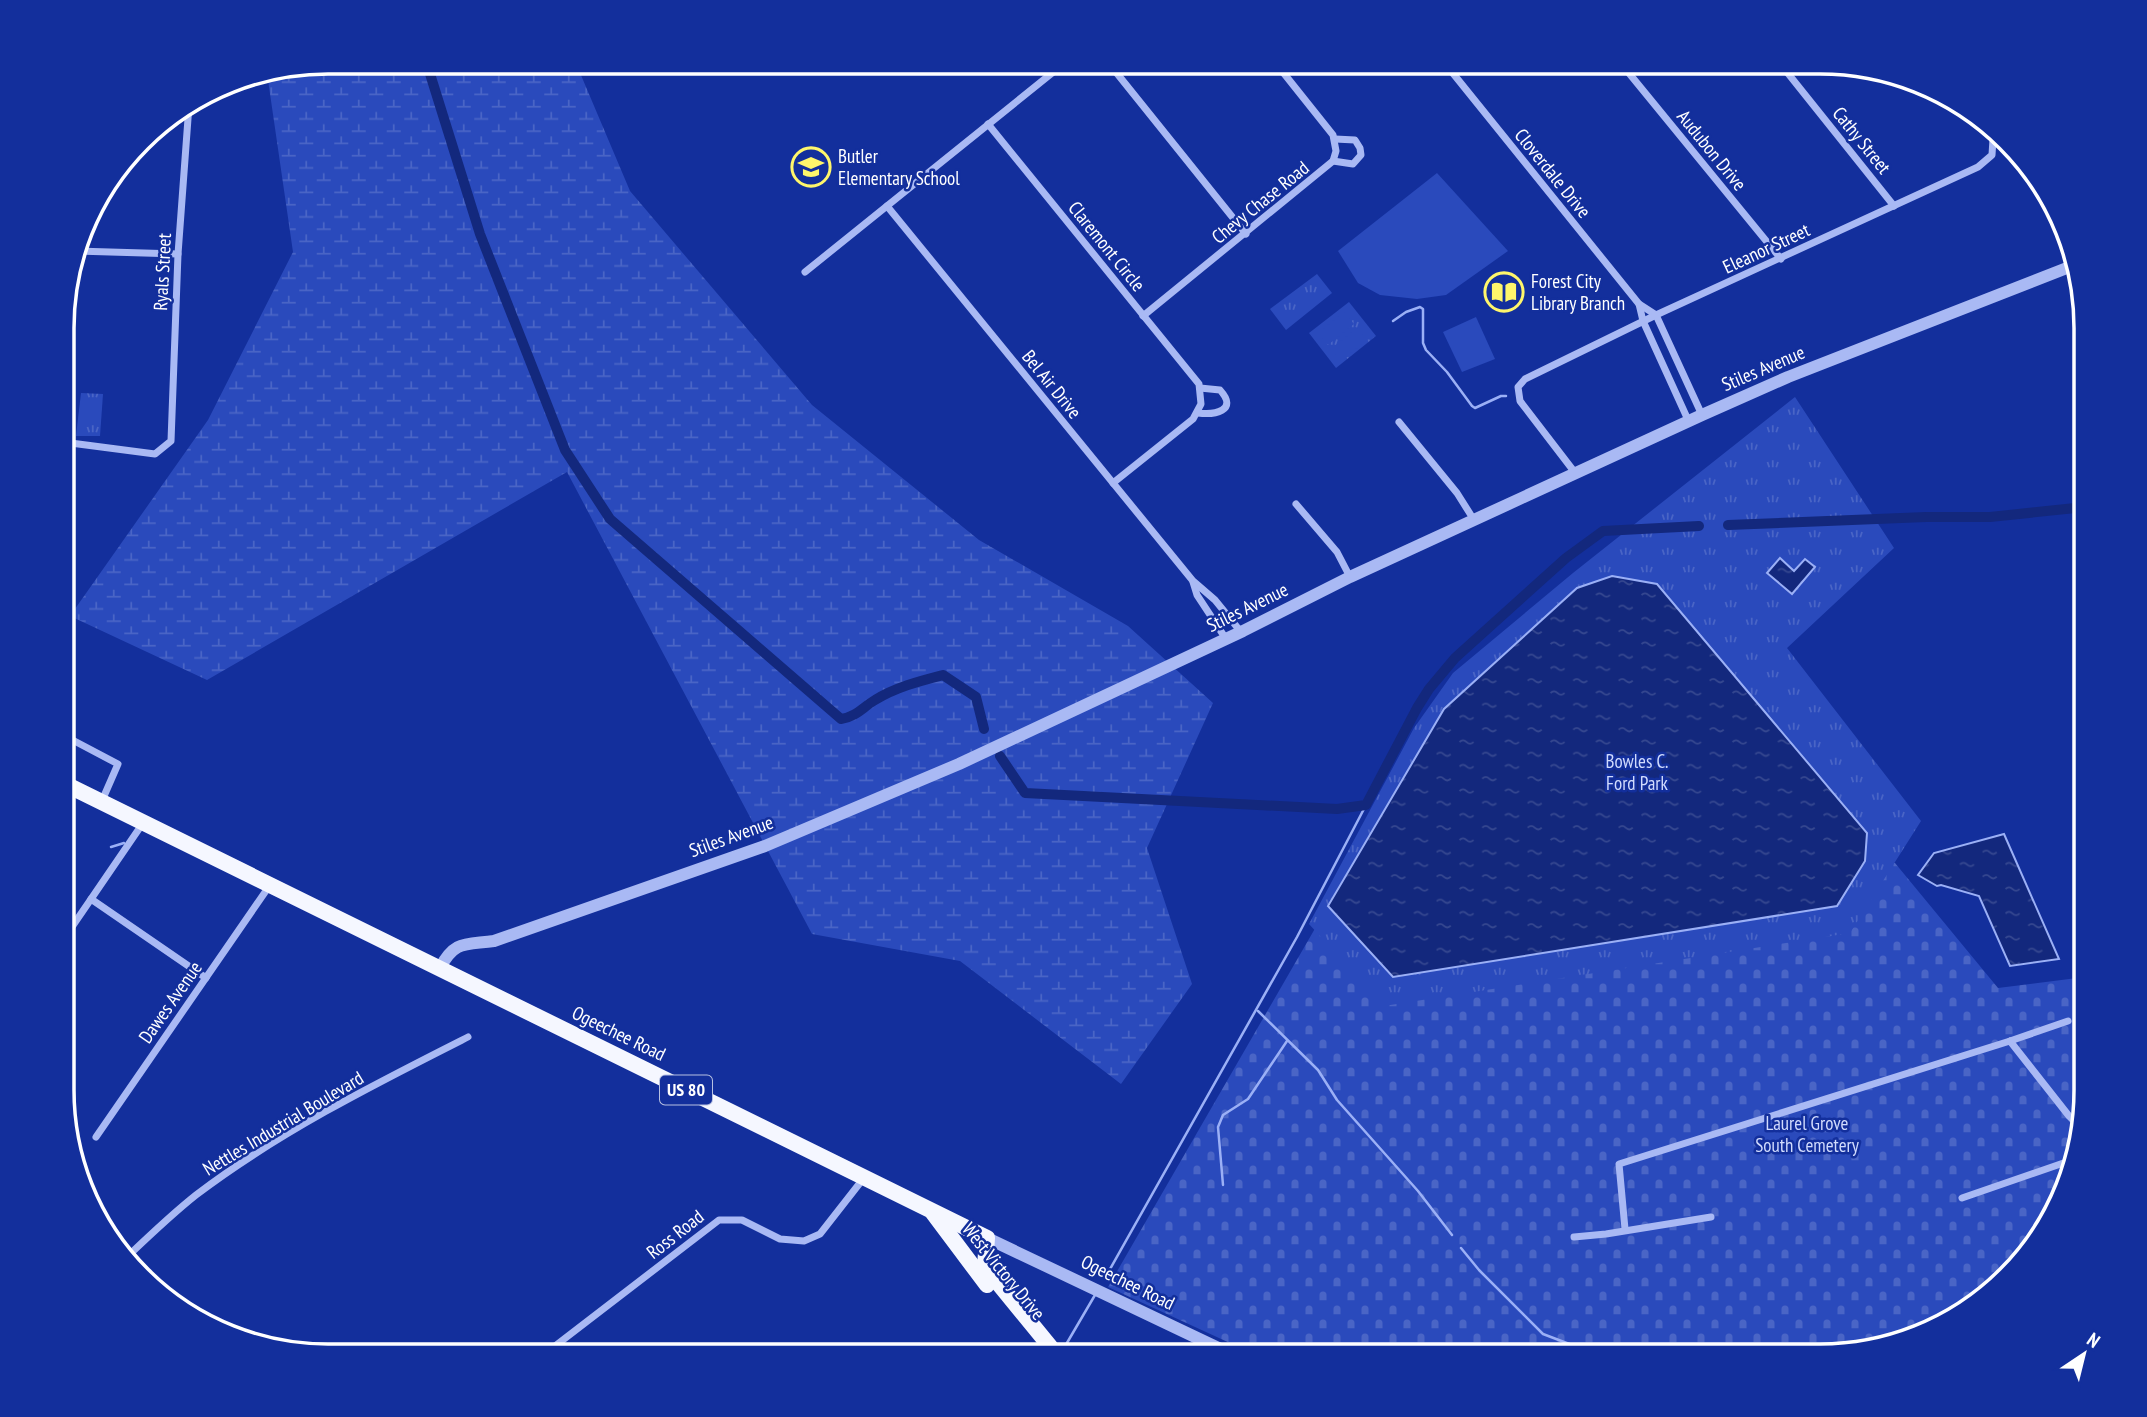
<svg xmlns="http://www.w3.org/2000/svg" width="2147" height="1417" font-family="'PT Sans Narrow',sans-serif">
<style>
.wetland{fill:url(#wetland-marsh)}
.cemetery{fill:url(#cemetery-stones)}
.park{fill:url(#park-tufts)}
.pitch{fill:#2a4abc}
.water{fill:url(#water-ripples);stroke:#9bb0f6;stroke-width:2}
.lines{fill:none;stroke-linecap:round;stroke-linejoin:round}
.stream{stroke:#9bb0f6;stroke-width:2.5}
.canal{stroke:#13287d;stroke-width:10}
.minor{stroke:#a9b9f4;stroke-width:7}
.tertiary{stroke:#a9b9f4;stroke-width:12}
.primary{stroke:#f5f7ff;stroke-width:16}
.labels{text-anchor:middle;stroke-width:5;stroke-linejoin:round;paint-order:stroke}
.shield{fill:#132f9c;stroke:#b8c1e1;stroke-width:2}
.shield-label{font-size:18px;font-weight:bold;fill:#fff}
.street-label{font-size:19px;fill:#fff;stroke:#132f9c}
.poi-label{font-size:19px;fill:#fff;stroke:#132f9c;text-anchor:start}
.park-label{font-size:19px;fill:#d1dbfd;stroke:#132f9c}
.rim{fill:none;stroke:#fff;stroke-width:3.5}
</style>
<defs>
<pattern id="wetland-marsh" width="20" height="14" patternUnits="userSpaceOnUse" patternTransform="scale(1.75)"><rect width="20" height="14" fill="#2a4abc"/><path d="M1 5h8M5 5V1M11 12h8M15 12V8" fill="none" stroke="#4a65c6"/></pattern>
<pattern id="cemetery-stones" width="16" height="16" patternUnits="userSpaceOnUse" patternTransform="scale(1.75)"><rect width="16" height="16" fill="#2a4abc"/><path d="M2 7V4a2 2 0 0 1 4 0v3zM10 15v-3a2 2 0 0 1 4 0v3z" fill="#4a65c6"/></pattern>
<pattern id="park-tufts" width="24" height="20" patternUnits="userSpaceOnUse" patternTransform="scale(1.75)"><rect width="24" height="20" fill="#2a4abc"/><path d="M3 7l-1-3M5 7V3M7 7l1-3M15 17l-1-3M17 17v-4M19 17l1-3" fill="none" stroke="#4a65c6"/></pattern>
<pattern id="water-ripples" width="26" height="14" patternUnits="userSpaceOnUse" patternTransform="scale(1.75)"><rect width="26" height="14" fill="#13287d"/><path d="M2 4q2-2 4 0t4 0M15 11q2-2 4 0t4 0" fill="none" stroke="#364890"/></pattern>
</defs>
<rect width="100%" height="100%" fill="#132f9c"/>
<polygon class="wetland" points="328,61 575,61 630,191 812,405 979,540 1128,626 1213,703 1147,848 1192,984 1121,1084 960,961 812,934 567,472 207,680 70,616 208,420 293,252 267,73"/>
<polygon class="cemetery" points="1865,861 1895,863 1998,988 2085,977 2085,1107 2072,1175 2041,1238 1952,1320 1845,1353 1786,1355 1256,1355 1108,1287 1328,906"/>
<g class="park">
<polygon points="1317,274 1332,293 1286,330 1270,309"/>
<polygon points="1349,302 1376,336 1336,368 1309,333"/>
<polygon points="81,393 103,394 100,436 76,436"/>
<polygon points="1795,397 1894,548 1787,648 1921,821 1850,933 1384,1006 1309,924 1414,728 1453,673 1573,573"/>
</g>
<g class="pitch">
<polygon points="1437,173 1508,251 1446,295 1417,299 1380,295 1358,283 1338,251"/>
<polygon points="1344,312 1354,324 1328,345 1318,333"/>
<polygon points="1476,317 1495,359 1462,372 1443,332"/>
<polygon points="1357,328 1367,340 1341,361 1331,349"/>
</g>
<g class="water">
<polygon points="1780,558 1794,571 1805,559 1815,567 1792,594 1767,573"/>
<polygon points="1612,576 1657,584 1867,833 1865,861 1837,906 1393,977 1328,906 1444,709 1577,588"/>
<polygon points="2004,834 2059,959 2010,966 1979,896 1941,885 1937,886 1918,875 1934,853"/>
</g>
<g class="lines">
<g class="stream">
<polyline points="1393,321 1406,312 1420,307 1423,309 1423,343 1426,350 1447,372 1472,406 1475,408 1501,396 1506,396"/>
<polyline points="111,847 124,843"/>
<polyline points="1258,1011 1318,1070 1337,1100 1418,1191 1452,1235"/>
<polyline points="1223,1185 1218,1127 1223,1115 1248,1099 1287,1041"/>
<polyline points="1461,1248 1479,1270 1543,1334 1593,1353"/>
<polyline points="1105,1278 1297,937 1366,805"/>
<polyline points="1064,1348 1095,1295"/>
</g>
<g class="canal">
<path d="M426 61 480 234 565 450 610 519 841 719C856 717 863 707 875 700 896 687 920 681 943 675L976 697 984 729"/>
<polyline points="1728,525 1926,517 1990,517 2085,507"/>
<polyline points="1000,756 1025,793 1337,809 1366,805 1417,708 1429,689 1455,658 1566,558 1603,531 1699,526"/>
</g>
<g class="minor">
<polyline points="1107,61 1246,234"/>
<polyline points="1443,61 1639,304 1656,315 1702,415"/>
<polyline points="1619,61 1781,259"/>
<polyline points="1778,61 1894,206"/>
<polyline points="988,124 1199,384 1201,404 1193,419 1113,483"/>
<polyline points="1333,161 1353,164 1361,155 1360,148 1355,140 1335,139"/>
<polyline points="887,206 1193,581 1215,600 1241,632"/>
<polyline points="76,251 178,254"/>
<polyline points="805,272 1067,61"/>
<polyline points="1639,304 1643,321 1689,422"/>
<polyline points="1143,316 1333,161 1336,151 1333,135 1274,61"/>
<path d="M1198 413C1214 415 1239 411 1220 390L1200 388"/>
<polyline points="1399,422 1457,493 1474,520"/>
<polyline points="63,425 71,269"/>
<polyline points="63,442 155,454 171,441 178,254 189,105"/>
<polyline points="1576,474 1520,401 1518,387 1525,379 1656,315 1978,167 1992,155 1993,139 1988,128"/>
<polyline points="1296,504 1337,552 1350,577"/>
<polyline points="1193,582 1197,595 1226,639"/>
<polyline points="63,735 118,764 101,803"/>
<polyline points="91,899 206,978"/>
<polyline points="63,940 143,823"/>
<polyline points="2010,1041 2069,1116 2081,1128"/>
<polyline points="96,1137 270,885"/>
<polyline points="1962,1198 2075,1159"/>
<polyline points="1625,1229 1619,1164 2010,1041 2068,1021"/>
<polyline points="1574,1237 1606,1234 1711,1217"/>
<path d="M128 1256C150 1235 172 1214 196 1195 279 1132 375 1084 468 1037"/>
<polyline points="542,1356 719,1220 742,1220 780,1239 804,1241 820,1234 863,1179"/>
</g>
<g class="tertiary">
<path d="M440 968C455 940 465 945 494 941L765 846 959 764 1243 631 1350 577 1702 415 1788 377 2072 266"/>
<polyline points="987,1238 1233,1355"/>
</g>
<g class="primary">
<polyline points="63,783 987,1238 985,1267 1057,1355"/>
<polyline points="933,1213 987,1285"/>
</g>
</g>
<defs>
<g id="school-ring" transform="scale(2.0125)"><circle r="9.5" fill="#132f9c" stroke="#fff66b" stroke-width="1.5"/><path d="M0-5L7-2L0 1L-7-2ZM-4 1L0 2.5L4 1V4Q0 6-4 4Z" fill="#fff66b"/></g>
<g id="library-ring" transform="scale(2.0125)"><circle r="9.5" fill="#132f9c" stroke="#fff66b" stroke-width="1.5"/><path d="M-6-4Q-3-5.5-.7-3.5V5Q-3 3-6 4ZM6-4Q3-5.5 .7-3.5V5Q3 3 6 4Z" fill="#fff66b"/></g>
</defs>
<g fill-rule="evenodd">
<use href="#school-ring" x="811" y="167"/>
<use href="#library-ring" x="1504" y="292"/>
</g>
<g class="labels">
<rect class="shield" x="660" y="1075.5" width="52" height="29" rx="5"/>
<g class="shield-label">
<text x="686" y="1096">US 80</text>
</g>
<g class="street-label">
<text transform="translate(1862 140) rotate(51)" y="7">Cathy Street</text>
<text transform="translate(1712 150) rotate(51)" y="7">Audubon Drive</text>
<text transform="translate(1553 173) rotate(51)" y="7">Cloverdale Drive</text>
<text transform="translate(1260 202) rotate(-39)" y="7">Chevy Chase Road</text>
<text transform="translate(1107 246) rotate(51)" y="7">Claremont Circle</text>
<text transform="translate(1766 248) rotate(-25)" y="7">Eleanor Street</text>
<text transform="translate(162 272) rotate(-87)" y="7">Ryals Street</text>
<text transform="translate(1763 368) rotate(-23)" y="7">Stiles Avenue</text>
<text transform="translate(1052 384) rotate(51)" y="7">Bel Air Drive</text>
<text transform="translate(1247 607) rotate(-26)" y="7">Stiles Avenue</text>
<text transform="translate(731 836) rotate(-20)" y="7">Stiles Avenue</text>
<text transform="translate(170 1002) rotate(-55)" y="7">Dawes Avenue</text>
<text transform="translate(619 1033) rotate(26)" y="7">Ogeechee Road</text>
<text transform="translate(283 1123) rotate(-31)" y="7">Nettles Industrial Boulevard</text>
<text transform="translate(675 1234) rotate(-38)" y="7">Ross Road</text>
<text transform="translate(1004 1271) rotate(51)" y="7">West Victory Drive</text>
<text transform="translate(1128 1282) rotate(26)" y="7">Ogeechee Road</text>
</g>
<g class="poi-label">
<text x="838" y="163">Butler<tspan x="838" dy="22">Elementary School</tspan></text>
<text x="1531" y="288">Forest City<tspan x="1531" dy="22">Library Branch</tspan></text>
</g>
<g class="park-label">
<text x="1637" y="768">Bowles C.<tspan x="1637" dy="22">Ford Park</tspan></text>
<text x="1807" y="1130">Laurel Grove<tspan x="1807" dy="22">South Cemetery</tspan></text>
</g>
</g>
<path d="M0 0H2147V1417H0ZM328 74H1820A254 254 0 0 1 2074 328V1090A254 254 0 0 1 1820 1344H328A254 254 0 0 1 74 1090V328A254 254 0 0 1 328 74Z" fill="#132f9c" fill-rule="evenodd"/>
<path class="rim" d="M328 74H1820A254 254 0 0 1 2074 328V1090A254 254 0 0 1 1820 1344H328A254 254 0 0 1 74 1090V328A254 254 0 0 1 328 74Z"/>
<g transform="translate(2084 1354) rotate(35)" stroke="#132f9c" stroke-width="5" paint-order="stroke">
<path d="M0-5L12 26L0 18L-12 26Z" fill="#ffffff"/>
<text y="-10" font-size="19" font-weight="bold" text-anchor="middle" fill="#ffffff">N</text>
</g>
</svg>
